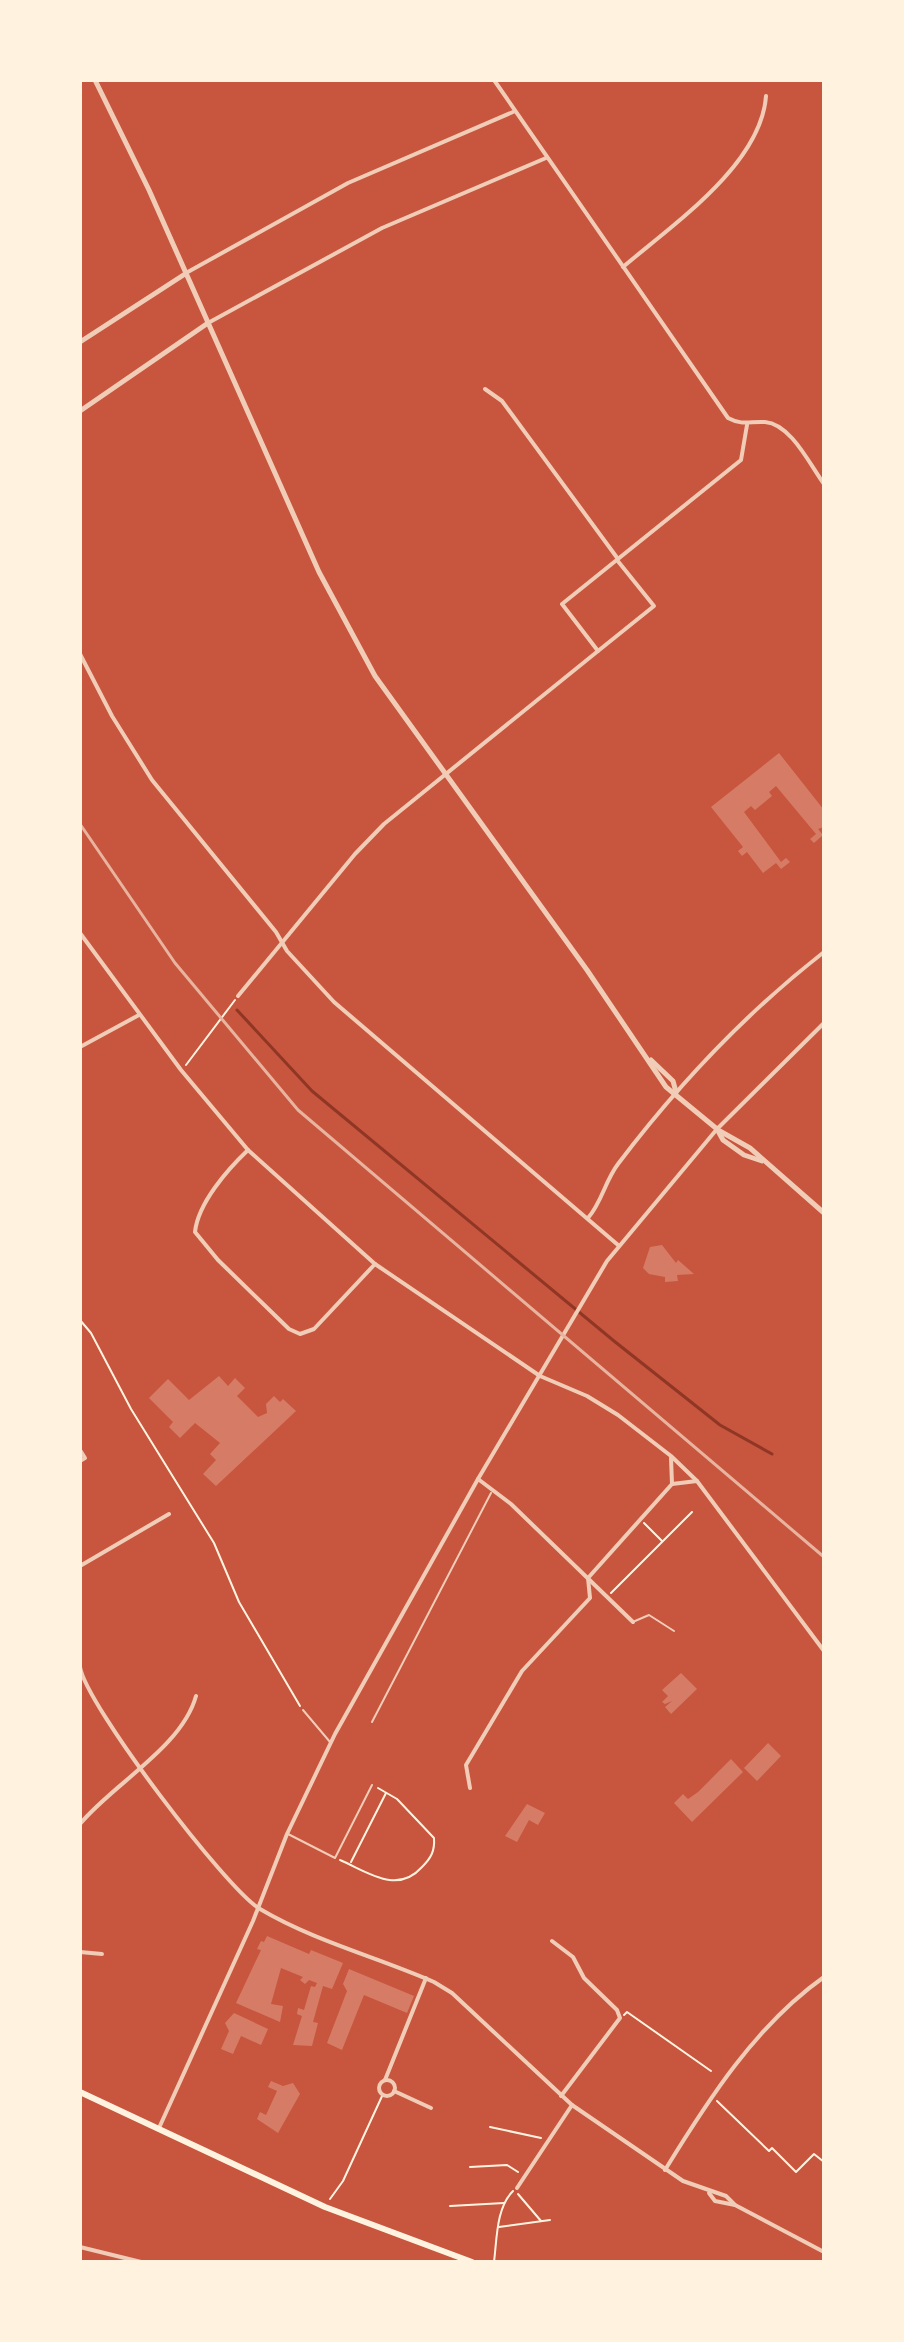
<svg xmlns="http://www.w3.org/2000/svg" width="904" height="2342" font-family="'Golos Text',sans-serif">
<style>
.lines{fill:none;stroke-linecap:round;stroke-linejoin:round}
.stream{stroke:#8f3625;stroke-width:3}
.building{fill:#d67c66}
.path{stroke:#fff3e0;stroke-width:2}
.service{stroke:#f1ccb7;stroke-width:2}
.minor{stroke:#f1ccb7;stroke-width:4}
.tertiary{stroke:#f1ccb7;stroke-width:5}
.secondary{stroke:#fff3e0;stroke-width:6}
.rail{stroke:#e9b49f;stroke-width:3}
</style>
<rect width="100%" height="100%" fill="#c8553d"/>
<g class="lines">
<polyline class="stream" points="237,1010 312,1091 614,1341 720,1425 772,1454"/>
</g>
<g class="building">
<polygon points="779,753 824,810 824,827 818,829 823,835 814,843 810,839 816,834 776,786 769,792 772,796 755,810 751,806 744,812 781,862 786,858 790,862 781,869 776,863 763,873 747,852 742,856 738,851 743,847 711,807"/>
<polygon points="662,1245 676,1263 678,1260 694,1274 677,1275 678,1281 665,1282 665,1277 649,1274 643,1268 650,1247"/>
<polygon points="219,1376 228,1386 235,1378 245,1388 237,1396 258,1417 267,1413 266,1404 274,1396 280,1402 283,1399 296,1411 216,1486 203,1474 216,1460 210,1454 220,1443 195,1423 180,1438 169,1427 173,1422 149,1398 168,1379 189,1400"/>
<polygon points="681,1673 697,1689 671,1714 665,1707 672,1701 665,1704 662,1702 668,1696 662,1690"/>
<polygon points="768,1743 781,1756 757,1781 744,1768"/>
<polygon points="731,1759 743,1772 692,1822 674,1803 683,1794 688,1799 698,1792"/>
<polygon points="527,1804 545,1813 538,1825 529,1820 517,1842 505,1836"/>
<polygon points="267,1936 309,1954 311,1950 343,1963 332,1989 323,1986 313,2022 318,2023 312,2046 293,2045 302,2016 297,2014 298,2008 304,2010 311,1986 315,1987 317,1983 309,1980 305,1984 300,1980 303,1977 281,1968 271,2004 283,2006 280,2022 236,2003 261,1950 257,1949 261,1941 264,1942"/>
<polygon points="349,1969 414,1996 407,2013 364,1995 342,2050 327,2043 347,1991 343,1984"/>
<polygon points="234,2013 268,2029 261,2045 241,2036 233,2054 221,2049 229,2031 225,2023"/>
<polygon points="271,2081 283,2086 293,2083 300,2094 278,2133 257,2119 260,2112 266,2115 277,2091 268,2087"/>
</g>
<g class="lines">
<g class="path">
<polyline points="186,1065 235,1000"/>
<polyline points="80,1320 91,1333 131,1409 214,1543 239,1602 300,1706"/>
<polyline points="644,1523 662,1541"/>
<polyline points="611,1593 692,1512"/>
<path d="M340 1860C368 1872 397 1895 422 1867 431 1858 435 1851 434 1838L397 1799 378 1788"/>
<polyline points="351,1862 386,1793"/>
<polyline points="624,2015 627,2012 711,2071"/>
<polyline points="717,2101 769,2151 772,2148 796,2172 814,2154 824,2162"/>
<polyline points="490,2127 541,2138"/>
<polyline points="470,2167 507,2165 518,2172"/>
<polyline points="518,2194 541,2221"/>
<polyline points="330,2199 343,2181 383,2094"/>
<polyline points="450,2206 504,2203"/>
<polyline points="499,2227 550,2220"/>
<path d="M494 2262C497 2239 496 2208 513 2191"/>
</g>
<g class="service">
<polyline points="635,1621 649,1615 674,1631"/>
<polyline points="303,1710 330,1742"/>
<polyline points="372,1722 491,1493"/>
<polyline points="288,1834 335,1858 372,1785"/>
</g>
<g class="minor">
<path d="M494 80 728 418C743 426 750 421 765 422 791 424 810 465 824 484"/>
<path d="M623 267C671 226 761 165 766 96"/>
<polyline points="186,273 348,183 513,112"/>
<polyline points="208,323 382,228 546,158"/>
<polyline points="485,389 502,401 618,559"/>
<polyline points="598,651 654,606 617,560"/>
<polyline points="80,654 112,716 152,780 276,932 287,951 334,1002 618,1245"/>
<polyline points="80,933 181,1070 248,1150 375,1264 540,1376 587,1396 618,1415 671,1456 697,1481 824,1651"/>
<polyline points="238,996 355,854 384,824 598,651 562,604 741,460 747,425"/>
<polyline points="80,1047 139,1015"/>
<path d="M248 1150C228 1169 198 1203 195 1232L218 1260 289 1329 300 1334 314 1329 375 1264"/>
<path d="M588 1218C602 1202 605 1181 618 1164 677 1086 747 1012 824 952"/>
<polyline points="80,1450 85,1458 80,1461"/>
<polyline points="671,1458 672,1484"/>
<polyline points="478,1479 511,1504 633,1622"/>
<polyline points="80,1566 169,1514"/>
<path d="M80 1667C86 1705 227 1890 260 1909 314 1941 377 1957 434 1982L452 1993 572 2105 683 2181 726 2196 735 2205 824 2252"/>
<polyline points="470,1788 466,1765 522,1671 590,1598 588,1578 672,1484 697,1481"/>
<path d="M80 1824C113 1784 182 1747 196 1696"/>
<polyline points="552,1941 573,1957 584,1978 617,2010 620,2018 561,2096"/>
<polyline points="80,1952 102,1954"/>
<polyline points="385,2080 426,1978"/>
<circle cx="387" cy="2088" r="8"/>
<polyline points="394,2091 431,2108"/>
<polyline points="159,2128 253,1921 287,1834 335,1734 478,1479 607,1261 717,1129 824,1023"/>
<path d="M665 2170C708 2100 756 2025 824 1977"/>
<polyline points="517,2188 572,2105"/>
<polyline points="709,2193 715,2201 735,2205"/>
<polyline points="80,2247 141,2262"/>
</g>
<g class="tertiary">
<polyline points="95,80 149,190 319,572 375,676 587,970 666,1087 717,1129 723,1140 744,1155 762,1161"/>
<polyline points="80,342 185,274"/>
<polyline points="80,411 208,323"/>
<polyline points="651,1060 673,1081 676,1092"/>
<polyline points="718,1130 750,1148 824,1213"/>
</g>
<polyline class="secondary" points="80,2092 325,2207 472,2262"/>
<polyline class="rail" points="80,824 175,963 298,1110 824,1557"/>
</g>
<rect width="904" height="2342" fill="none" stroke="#fff3e0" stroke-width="164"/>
</svg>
